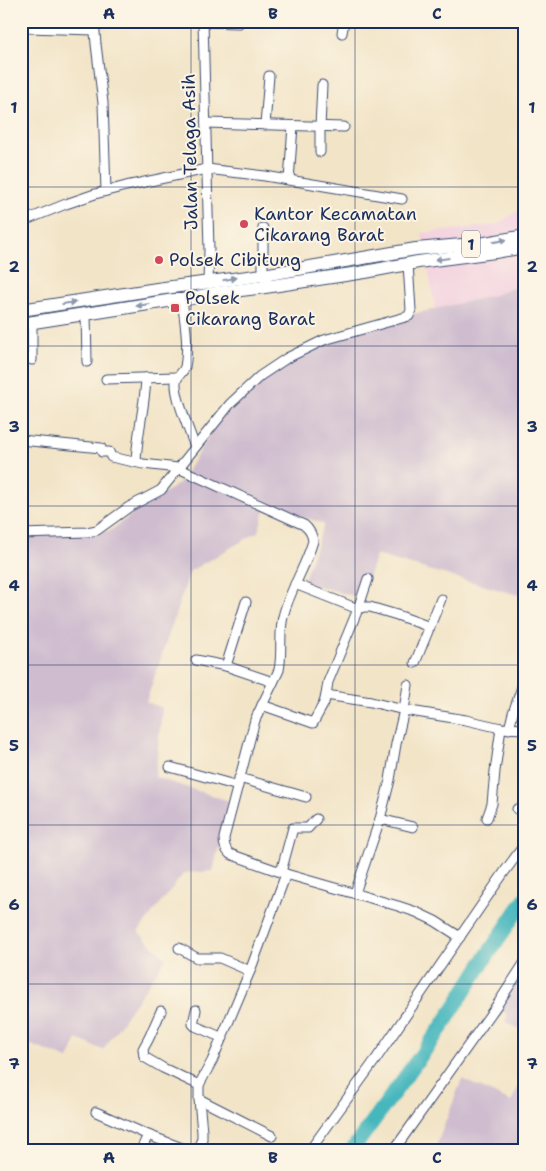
<svg xmlns="http://www.w3.org/2000/svg" width="546" height="1171" font-family="'Shantell Sans',sans-serif">
<style>
.built{fill:#f2cfe0}
.industrial{fill:#cfbdcf}
.lines{fill:none;stroke-linecap:round;stroke-linejoin:round}
.river{stroke:#47b7be;stroke-width:15}
.minor-casing{stroke:#3b4a6e;stroke-width:11}
.highway-casing{stroke:#3b4a6e;stroke-width:14}
.minor{stroke:#fff;stroke-width:9}
.highway{stroke:#fff;stroke-width:12}
.oneway{fill:#8d97ae}
.grid{fill:none;stroke:#1b2f5e;stroke-width:1;stroke-opacity:0.55}
.poi-dot{fill:#d1495b;stroke:#fcf5e5;stroke-width:2}
.labels{text-anchor:middle;stroke-width:4;stroke-linejoin:round;paint-order:stroke}
.shield{fill:#fcf5e5;stroke:#5e6a86;stroke-width:1}
.shield-label{font-size:16px;font-weight:bold;fill:#1b2f5e}
.street-label{font-size:18px;fill:#1b2f5e;stroke:#fcf5e5}
.poi-label{font-size:18px;fill:#1b2f5e;stroke:#fcf5e5;text-anchor:start}
.neatline{fill:none;stroke:#1b2f5e;stroke-width:2}
.grid-label{font-size:16px;text-anchor:middle;font-weight:bold;fill:#1b2f5e}
</style>
<rect width="100%" height="100%" fill="#fcf5e5"/>
<filter id="ink" filterUnits="userSpaceOnUse"><feTurbulence type="fractalNoise" baseFrequency=".02" numOctaves="2"/><feDisplacementMap in="SourceGraphic" scale="10" xChannelSelector="R" yChannelSelector="G"/><feConvolveMatrix kernelMatrix="1 2 1 2 8 2 1 2 1" color-interpolation-filters="sRGB"/></filter>
<filter id="wash" filterUnits="userSpaceOnUse"><feTurbulence type="fractalNoise" baseFrequency=".0096" numOctaves="4" result="noise"/><feDisplacementMap in="SourceGraphic" scale="20" xChannelSelector="R" yChannelSelector="G"/><feGaussianBlur stdDeviation="1.12" result="paint"/><feColorMatrix in="noise" values="0 0 0 0 0 0 0 0 0 0 0 0 0 0 0 0 0 1.4 0 .05"/><feComposite in="paint" operator="in"/></filter>
<g filter="url(#wash)">
<rect width="100%" height="100%" fill="#f2e4c7"/>
<polygon class="built" points="525,210 525,283 495,295 435,309 422,233 496,225 516,212"/>
<g class="industrial">
<polygon points="525,283 525,597 376,555 361,598 303,582 324,524 267,504 258,532 190,571 146,702 162,708 155,777 229,801 213,871 184,873 138,932 166,958 103,1050 77,1039 68,1059 29,1044 21,1066 21,535 110,531 143,506 180,483 219,419 296,353 383,321 495,295"/>
<polygon points="525,970 525,1031 505,1022 508,1015 499,1009"/>
<polygon points="525,1073 525,1150 414,1150 418,1144 435,1149 462,1079 511,1102"/>
</g>
<g class="lines">
<polyline class="river" points="352,1150 441,1028 486,957 525,899"/>
</g>
</g>
<g filter="url(#ink)">
<g class="lines">
<g class="minor-casing">
<g id="minor">
<polyline points="94,21 96,44 103,103 106,191"/>
<polyline points="203,21 209,250 208,283"/>
<polyline points="203,22 239,23"/>
<polyline points="27,28 94,30"/>
<polyline points="342,33 344,21"/>
<polyline points="206,123 344,127"/>
<polyline points="265,125 269,76"/>
<polyline points="320,152 320,127 322,85"/>
<polyline points="289,180 293,126"/>
<polyline points="21,222 66,204 95,194 126,186 207,169 265,176 402,199"/>
<polyline points="263,275 263,228"/>
<path d="M182 300C185 322 189 345 185 367 183 373 176 376 176 383 175 398 190 432 195 447"/>
<polyline points="86,313 87,362"/>
<polyline points="32,360 32,322"/>
<polyline points="106,379 177,377"/>
<path d="M21 440 101 448 102 452H109L111 457 143 464 178 468 304 525C310 530 312 534 313 541 306 566 291 588 284 613 278 631 283 651 279 670L255 720 224 838C224 845 225 849 230 854L286 874 398 906 416 912 435 921 460 937"/>
<path d="M136 462C137 434 145 406 146 378"/>
<polyline points="21,534 87,532 97,530 129,507 161,490 230,404 260,376 287,358 324,340 409,316 411,310 408,264"/>
<polyline points="368,579 358,609 328,682 326,695 371,702 404,710 466,720 501,728 525,729"/>
<polyline points="295,584 358,609 364,607 370,607 397,615 430,627"/>
<polyline points="196,660 226,666 273,682"/>
<polyline points="415,663 441,599"/>
<polyline points="226,666 246,602"/>
<polyline points="262,705 313,723 324,703 326,695"/>
<polyline points="509,729 513,713 522,687"/>
<polyline points="170,767 238,786"/>
<polyline points="239,778 306,797"/>
<polyline points="517,809 525,812"/>
<polyline points="487,818 492,804 495,771 501,728"/>
<polyline points="380,819 413,827"/>
<polyline points="281,872 293,828 308,828 316,819"/>
<polyline points="355,893 380,819 390,780 396,744 404,710 408,685"/>
<polyline points="179,948 197,958 220,958 250,971"/>
<polyline points="196,1010 193,1024 195,1026 223,1038"/>
<polyline points="161,1011 149,1038 143,1049 144,1057 163,1068 199,1085"/>
<polyline points="199,1099 272,1136"/>
<polyline points="96,1112 148,1135 187,1150"/>
<polyline points="141,1150 148,1135"/>
<polyline points="197,1150 202,1139 202,1132 199,1099 199,1085 212,1061 250,971 286,874"/>
<polyline points="310,1150 376,1059 505,871 525,844"/>
<polyline points="394,1150 497,1005 525,962"/>
</g>
</g>
<g class="highway-casing">
<g id="highway">
<polyline points="21,310 157,289 263,275 416,249 485,243 525,236"/>
<polyline points="21,324 174,300 182,300 217,293 265,287 365,272 418,262 495,252 525,247"/>
</g>
</g>
<use href="#minor" class="minor"/>
<use href="#highway" class="highway"/>
</g>
<defs><path id="oneway-solid" d="M-6-.8H1V-3.2L6.5 0L1 3.2V.8H-6Z" transform="scale(1.25)"/></defs>
<g class="oneway">
<use href="#oneway-solid" transform="translate(500 241) rotate(-10)"/>
<use href="#oneway-solid" transform="translate(442 259) rotate(173)"/>
<use href="#oneway-solid" transform="translate(230 279) rotate(-9)"/>
<use href="#oneway-solid" transform="translate(69 303) rotate(-9)"/>
<use href="#oneway-solid" transform="translate(143 305) rotate(171)"/>
</g>
</g>
<path class="grid" d="M191 21V1150M355 21V1150M21 187H525M21 346H525M21 506H525M21 665H525M21 825H525M21 984H525"/>
<g class="poi-dot">
<circle cx="244" cy="224" r="5"/>
<circle cx="159" cy="260" r="5"/>
<rect x="170" y="303" width="10" height="10" rx="2.5"/>
</g>
<g class="labels">
<rect class="shield" x="462" y="230.5" width="18" height="27" rx="4"/>
<g class="shield-label">
<text x="471" y="250">1</text>
</g>
<g class="street-label">
<text transform="translate(190 152) rotate(-91)" y="6">Jalan Telaga Asih</text>
</g>
<g class="poi-label">
<text x="254" y="220">Kantor Kecamatan<tspan x="254" dy="21">Cikarang Barat</tspan></text>
<text x="169" y="266">Polsek Cibitung</text>
<text x="185" y="304">Polsek<tspan x="185" dy="21">Cikarang Barat</tspan></text>
</g>
</g>
<rect width="546" height="1171" fill="none" stroke="#fcf5e5" stroke-width="55"/>
<rect x="28" y="28" width="490" height="1116" class="neatline"/>
<g class="grid-label">
<text x="109" y="19">A</text>
<text x="273" y="19">B</text>
<text x="437" y="19">C</text>
<text x="14" y="113">1</text>
<text x="532" y="113">1</text>
<text x="14" y="272">2</text>
<text x="532" y="272">2</text>
<text x="14" y="432">3</text>
<text x="532" y="432">3</text>
<text x="14" y="591">4</text>
<text x="532" y="591">4</text>
<text x="14" y="751">5</text>
<text x="532" y="751">5</text>
<text x="14" y="910">6</text>
<text x="532" y="910">6</text>
<text x="14" y="1069">7</text>
<text x="532" y="1069">7</text>
<text x="109" y="1163">A</text>
<text x="273" y="1163">B</text>
<text x="437" y="1163">C</text>
</g>
</svg>
